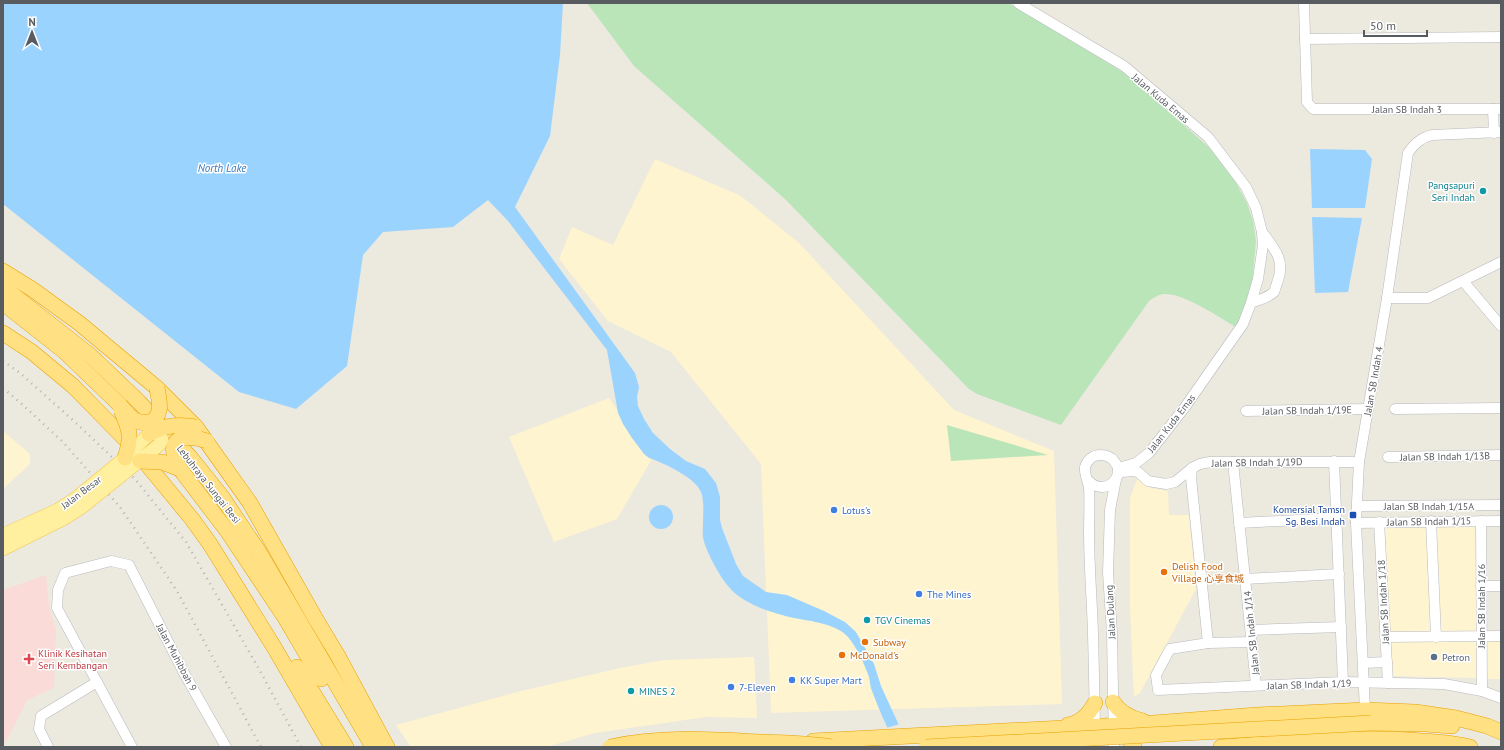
<svg xmlns="http://www.w3.org/2000/svg" width="1504" height="750" font-family="'PT Sans','Noto Sans SC',sans-serif">
<style>
.commercial{fill:#fff4d0}
.medical{fill:#fbdbd7}
.green{fill:#b9e5b9}
.water{fill:#9bd3ff}
.pier{fill:#ece9de}
.lines{fill:none;stroke-linecap:round;stroke-linejoin:round}
.minor-casing{stroke:#b7b9be;stroke-width:11}
.major-casing{stroke:#f5c74e;stroke-width:14}
.highway-casing{stroke:#eaa200;stroke-width:16}
.minor{stroke:#fff;stroke-width:10}
.major{stroke:#fff0a0;stroke-width:13}
.highway{stroke:#ffe082;stroke-width:15}
.rail{stroke:#b2b3b3;stroke-width:2.5;stroke-dasharray:1 5;stroke-linecap:butt}
.major-bridge-casing{stroke:#f5c74e;stroke-width:14;stroke-linecap:butt}
.highway-bridge-casing{stroke:#eaa200;stroke-width:16;stroke-linecap:butt}
.major-bridge{stroke:#fff0a0;stroke-width:13}
.highway-bridge{stroke:#ffe082;stroke-width:15}
.culture-dot{fill:#0f9aa8;stroke:#fff;stroke-width:1.5}
.shop-dot{fill:#3f7fe0;stroke:#fff;stroke-width:1.5}
.transit-dot{fill:#1a4fb4;stroke:#fff;stroke-width:1.5}
.food-dot{fill:#e8710a;stroke:#fff;stroke-width:1.5}
.service-dot{fill:#5c6f8a;stroke:#fff;stroke-width:1.5}
.health-dot{fill:#e0444e;stroke:#fff;stroke-width:1.5}
.labels{text-anchor:middle;stroke-width:3;stroke-linejoin:round;paint-order:stroke}
.street-label{font-size:10px;fill:#585b60;stroke:#fff}
.culture-label{font-size:10px;fill:#0d838f;stroke:#fff;text-anchor:start}
.transit-label{font-size:10px;fill:#164399;stroke:#fff;text-anchor:end}
.shop-label{font-size:10px;fill:#366cbe;stroke:#fff;text-anchor:start}
.food-label{font-size:10px;fill:#c56008;stroke:#fff;text-anchor:start}
.health-label{font-size:10px;fill:#be3a42;stroke:#fff;text-anchor:start}
.service-label{font-size:10px;fill:#4e5e75;stroke:#fff;text-anchor:start}
.water-label{font-size:11px;font-style:italic;fill:#3979bc;stroke:#fff}
</style>
<rect width="100%" height="100%" fill="#ece9de"/>
<g class="commercial">
<polygon points="655,159 741,196 799,243 954,410 1054,451 1062,704 771,713 761,464 671,352 608,321 559,259 572,227 613,245"/>
<polygon points="609,398 652,459 617,519 554,542 509,437"/>
<polygon points="3,431 30,454 30,464 3,489"/>
<polygon points="1137,479 1151,488 1168,491 1169,515 1189,515 1196,589 1140,693 1134,697 1130,609 1130,498"/>
<polygon points="1475,525 1478,678 1392,676 1384,526"/>
<polygon points="1486,640 1501,640 1501,679 1487,679"/>
<polygon points="754,657 757,718 706,717 595,733 546,747 411,747 396,725 517,692 620,668 664,660"/>
</g>
<polygon class="medical" points="46,575 49,606 56,631 54,688 27,700 6,742 3,742 3,590"/>
<g class="green">
<path d="M587 3H1009L1126 74 1212 150 1235 181 1247 203 1253 221 1256 241 1252 284 1238 328C1220 318 1183 292 1163 294 1158 295 1153 298 1149 301L1061 425 977 394 969 389 786 200 634 66Z"/>
<polygon points="947,425 1048,455 951,461"/>
</g>
<g class="water">
<path d="M3 3H563L560 55 550 136 515 207 635 373 639 387 637 397 638 406 644 419 653 433 670 449 686 461 705 469 716 483 720 497V520L722 528 736 564 743 576 766 592 787 595 824 611 845 622 856 632 874 664 881 686 909 747H896C888 729 879 710 872 691 870 687 870 681 869 677 864 663 857 648 848 637 837 624 810 621 794 618 772 613 742 604 728 586 719 575 705 550 703 537 702 523 705 509 702 495 699 479 664 463 649 458L644 454 632 438 623 424 618 413 607 350 508 221 488 200 453 227 383 232 363 255 347 366 296 409 239 392 3 204Z"/>
<polygon points="1310,149 1365,150 1372,159 1365,208 1312,208"/>
<polygon points="1312,217 1362,218 1348,292 1315,293"/>
<circle cx="661" cy="517" r="12"/>
</g>
<polygon class="pier" points="900,724 911,747 894,747 886,728"/>
<g class="lines">
<g class="minor-casing">
<g id="minor">
<polyline points="1018,3 1124,66 1208,137 1246,187 1256,208 1262,232 1263,245 1258,279 1251,303 1243,324 1185,407 1149,453 1136,463 1118,468"/>
<polyline points="1304,3 1307,102 1313,109 1501,109"/>
<polyline points="1305,39 1501,37"/>
<polyline points="1493,109 1494,133"/>
<polyline points="1463,281 1501,326"/>
<polyline points="1387,298 1428,298 1501,262"/>
<path d="M1251 303C1258 300 1268 298 1274 292 1275 290 1276 286 1277 283 1286 261 1275 249 1262 232"/>
<polyline points="1395,409 1501,408"/>
<polyline points="1246,411 1368,409"/>
<polyline points="1388,457 1501,455"/>
<polyline points="1334,461 1343,682"/>
<polyline points="1233,462 1256,685"/>
<polyline points="1192,468 1191,478 1208,643"/>
<polyline points="1122,472 1133,471 1138,472 1148,481 1166,484 1175,482 1192,468 1200,464 1210,462 1359,462"/>
<path d="M1087 479C1103 499 1128 477 1114 461 1111 457 1105 455 1100 455 1093 455 1087 460 1085 467 1084 474 1088 481 1089 488 1090 502 1089 517 1089 531 1089 566 1092 600 1093 634 1094 672 1095 709 1095 747"/>
<polyline points="1357,506 1501,505"/>
<polyline points="1431,521 1436,637"/>
<polyline points="1481,521 1482,691"/>
<polyline points="1379,522 1388,683"/>
<polyline points="1239,523 1336,518"/>
<polyline points="1356,523 1501,521"/>
<polyline points="1245,579 1339,574"/>
<polyline points="1481,586 1501,586"/>
<polyline points="1251,630 1341,627"/>
<polyline points="1385,637 1501,636"/>
<polyline points="1252,642 1208,643 1170,649 1156,675 1158,690 1343,682 1444,684 1482,691 1501,698"/>
<polyline points="1364,663 1387,662"/>
<path d="M1365 710 1356 523 1359 462 1387 298 1408 153C1415 143 1421 138 1432 135L1501 132"/>
<polyline points="48,747 39,729 41,716 97,682"/>
<polyline points="132,747 57,608 58,590 65,573 111,561 129,565 184,673 226,747"/>
<polyline points="1114,747 1112,633 1108,573 1110,510 1116,479"/>
</g>
</g>
<g class="major-casing">
<g id="major">
<polyline points="3,535 58,510"/>
<polyline points="3,549 63,519"/>
</g>
</g>
<g class="highway-casing">
<g id="highway">
<polyline points="3,271 32,289 79,323 157,388 196,427 250,503 314,616 338,656 387,747"/>
<polyline points="3,287 91,356 139,402 190,457 222,497 259,552 373,747"/>
<polyline points="3,303 64,351 120,405"/>
<polyline points="3,333 32,352 73,386 131,445 192,519 210,544 274,647 332,747"/>
<polyline points="180,469 228,532 284,616 321,679"/>
<polyline points="297,667 346,747"/>
<path d="M1113 702C1120 713 1130 718 1143 721"/>
<polyline points="1371,723 1426,724 1452,726"/>
<path d="M1068 725C1081 723 1089 714 1095 703"/>
<polyline points="813,741 1141,724 1257,715 1365,710 1415,712 1456,718 1487,726 1501,732"/>
<path d="M1134 747C1127 739 1128 732 1136 726"/>
<path d="M1221 747C1288 742 1355 735 1422 741 1438 742 1454 743 1470 747"/>
</g>
</g>
<use href="#minor" class="minor"/>
<use href="#major" class="major"/>
<use href="#highway" class="highway"/>
<g class="rail">
<polyline points="3,361 20,373 75,422 135,479 186,542 259,669 301,747"/>
<polyline points="3,388 23,405 63,442 120,507 177,591 261,747"/>
</g>
<g class="major-bridge-casing">
<polyline id="major-bridge" points="58,510 75,499 125,458 149,434 155,433 160,434 162,440 159,445 82,507 63,519"/>
</g>
<g class="highway-bridge-casing">
<g id="highway-bridge">
<path d="M120 405C124 410 129 417 135 420 140 423 145 423 150 422 164 416 159 399 157 388"/>
<path d="M121 410C130 430 132 437 125 458"/>
<path d="M149 434C164 425 178 424 196 427"/>
<polyline points="140,461 162,462 180,469"/>
<path d="M180 469C164 440 180 432 207 441"/>
<path d="M610 747C660 736 710 739 760 742 784 743 808 743 831 747"/>
<polyline points="926,747 1371,723"/>
</g>
</g>
<use href="#major-bridge" class="major-bridge"/>
<use href="#highway-bridge" class="highway-bridge"/>
</g>
<g class="culture-dot">
<circle cx="1483" cy="191" r="4"/>
<circle cx="867" cy="620" r="4"/>
<circle cx="631" cy="691" r="4"/>
</g>
<g class="shop-dot">
<circle cx="834" cy="510" r="4"/>
<circle cx="919" cy="594" r="4"/>
<circle cx="792" cy="680" r="4"/>
<circle cx="731" cy="687" r="4"/>
</g>
<rect class="transit-dot" x="1349" y="511" width="8" height="8" rx="2"/>
<g class="food-dot">
<circle cx="1164" cy="572" r="4"/>
<circle cx="865" cy="642" r="4"/>
<circle cx="842" cy="655" r="4"/>
</g>
<circle class="service-dot" cx="1434" cy="657" r="4"/>
<path class="health-dot" d="M27 653h4v4h4v4h-4v4h-4v-4h-4v-4h4z"/>
<g class="labels">
<g class="street-label">
<text transform="translate(1161 98) rotate(40)" y="4">Jalan Kuda Emas</text>
<text x="1407" y="113">Jalan SB Indah 3</text>
<text transform="translate(1373 381) rotate(-80)" y="4">Jalan SB Indah 4</text>
<text transform="translate(1307 410) rotate(-1)" y="4">Jalan SB Indah 1/19E</text>
<text transform="translate(1171 423) rotate(-52)" y="4">Jalan Kuda Emas</text>
<text transform="translate(1445 456) rotate(-1)" y="4">Jalan SB Indah 1/13B</text>
<text transform="translate(1257 462) rotate(-1)" y="4">Jalan SB Indah 1/19D</text>
<text transform="translate(209 484) rotate(52)" y="4">Lebuhraya Sungai Besi</text>
<text transform="translate(81 492) rotate(-37)" y="4">Jalan Besar</text>
<text x="1429" y="510">Jalan SB Indah 1/15A</text>
<text transform="translate(1429 521) rotate(-1)" y="4">Jalan SB Indah 1/15</text>
<text transform="translate(1383 602) rotate(-93)" y="4">Jalan SB Indah 1/18</text>
<text transform="translate(1481 606) rotate(-90)" y="4">Jalan SB Indah 1/16</text>
<text transform="translate(1110 612) rotate(-93)" y="4">Jalan Dulang</text>
<text transform="translate(1251 633) rotate(-96)" y="4">Jalan SB Indah 1/14</text>
<text transform="translate(177 657) rotate(62)" y="4">Jalan Muhibbah 9</text>
<text transform="translate(1309 684) rotate(-2)" y="4">Jalan SB Indah 1/19</text>
</g>
<g class="culture-label">
<text x="1475" y="189" text-anchor="end">Pangsapuri<tspan x="1475" dy="12">Seri Indah</tspan></text>
<text x="875" y="624">TGV Cinemas</text>
<text x="639" y="695">MINES 2</text>
</g>
<g class="transit-label">
<text x="1345" y="513">Komersial Tamsn<tspan x="1345" dy="12">Sg. Besi Indah</tspan></text>
</g>
<g class="shop-label">
<text x="842" y="514">Lotus's</text>
<text x="927" y="598">The Mines</text>
<text x="800" y="684">KK Super Mart</text>
<text x="739" y="691">7-Eleven</text>
</g>
<g class="food-label">
<text x="1172" y="570">Delish Food<tspan x="1172" dy="12">Village 心享食城</tspan></text>
<text x="873" y="646">Subway</text>
<text x="850" y="659">McDonald's</text>
</g>
<g class="health-label">
<text x="38" y="657">Klinik Kesihatan<tspan x="38" dy="12">Seri Kembangan</tspan></text>
</g>
<g class="service-label">
<text x="1442" y="661">Petron</text>
</g>
<g class="water-label">
<text x="222" y="172">North Lake</text>
</g>
</g>
<rect width="1504" height="750" fill="none" stroke="#585b60" stroke-width="8"/>
<g transform="translate(32 32)" stroke="#ffffff" stroke-width="3" paint-order="stroke">
<path d="M0-3L7 15L0 10L-7 15Z" fill="#585b60"/>
<text y="-6" font-size="11" font-weight="bold" text-anchor="middle" fill="#585b60">N</text>
</g>
<path d="M1364 30v6h63v-6" fill="none" stroke="#585b60" stroke-width="2"/>
<text x="1370" y="30" font-size="12" fill="#585b60" stroke="#ffffff" stroke-width="3" paint-order="stroke">50 m</text>
</svg>
